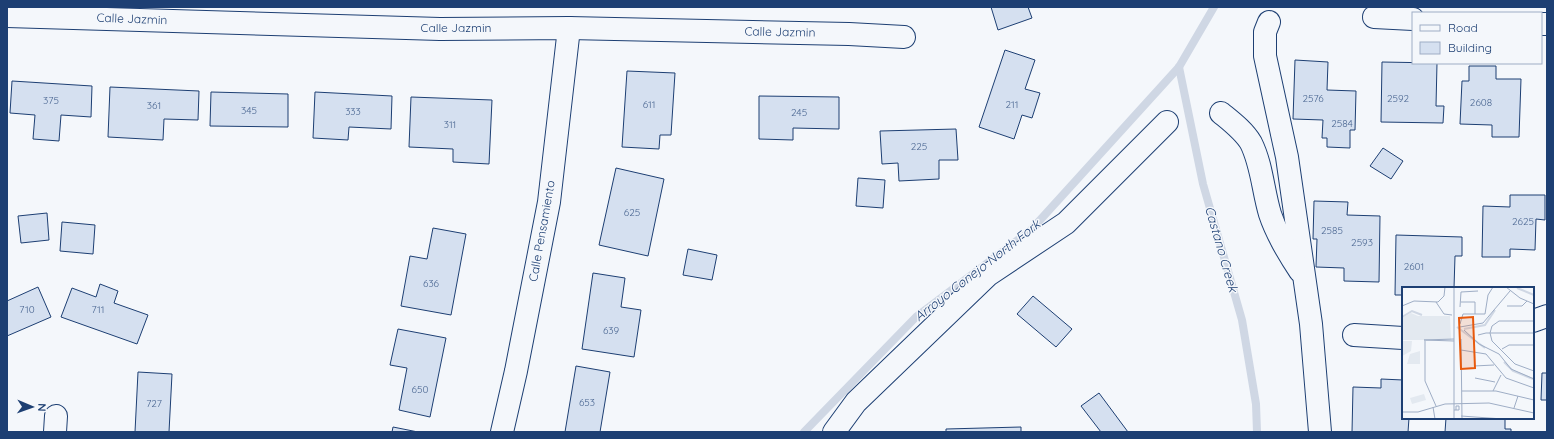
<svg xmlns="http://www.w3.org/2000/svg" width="1554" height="439" font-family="Quicksand,sans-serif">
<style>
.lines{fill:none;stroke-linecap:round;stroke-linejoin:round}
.stream{stroke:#cfd7e4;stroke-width:8}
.building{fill:#d5e0f0;stroke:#1d3f73}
.minor-casing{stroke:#1d3f73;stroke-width:24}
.minor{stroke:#f4f7fb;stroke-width:22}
.labels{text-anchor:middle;stroke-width:3;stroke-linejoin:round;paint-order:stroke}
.number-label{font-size:10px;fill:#4b6792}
.street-label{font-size:12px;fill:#1d3f73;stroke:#f4f7fb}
.water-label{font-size:13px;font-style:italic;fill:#1d3f73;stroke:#f4f7fb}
.inset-river{fill:none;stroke:#cfd7e4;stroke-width:2}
.inset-road{fill:none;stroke:#9eadc5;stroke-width:1}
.view{fill:#e8590c;fill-opacity:0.15;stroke:#e8590c;stroke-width:2}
.inset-edge{fill:none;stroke:#1d3f73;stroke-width:2}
</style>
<rect width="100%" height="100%" fill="#f4f7fb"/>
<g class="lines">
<g class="stream">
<polyline points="1179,67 1203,184 1242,320 1256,404 1257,432"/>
<polyline points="804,432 916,317 1031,230 1179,67 1214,7"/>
</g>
</g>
<g class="building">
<polygon points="991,7 1028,7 1032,18 998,30"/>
<polygon points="1005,50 1035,60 1025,89 1040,93 1032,118 1022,115 1014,139 979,127"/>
<polygon points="1295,60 1328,62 1327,90 1356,91 1355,130 1350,130 1350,148 1327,147 1327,138 1322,138 1323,120 1293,119"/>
<polygon points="1382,62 1437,63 1436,106 1444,106 1443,123 1381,122"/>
<polygon points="1469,66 1496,66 1496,79 1521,79 1519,137 1492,137 1492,125 1460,124 1462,81 1469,81"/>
<polygon points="627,71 675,73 671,135 660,135 659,149 622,147"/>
<polygon points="12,81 92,86 91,117 61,115 59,141 33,139 35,115 10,113"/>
<polygon points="110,87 199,91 198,120 164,119 163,140 108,137"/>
<polygon points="211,92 288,94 288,127 210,126"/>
<polygon points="315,92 392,96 391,129 349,127 348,140 313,138"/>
<polygon points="759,96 839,97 839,129 793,128 793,140 759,139"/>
<polygon points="411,97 492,100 489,164 453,162 453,149 409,147"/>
<polygon points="956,129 958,160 939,160 939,179 899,181 898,163 882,164 880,131"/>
<polygon points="1383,148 1403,161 1391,179 1370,166"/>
<polygon points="616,168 664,179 648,256 599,245"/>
<polygon points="858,178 885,180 883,208 856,206"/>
<polygon points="1510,195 1545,195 1545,220 1536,219 1535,250 1510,249 1510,257 1482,257 1483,206 1510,207"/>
<polygon points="1314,201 1348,202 1347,215 1380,216 1379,282 1344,281 1344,268 1316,267 1317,239 1313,239"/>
<polygon points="47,213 49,240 21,243 18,216"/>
<polygon points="62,222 95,225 93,254 60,251"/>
<polygon points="433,228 466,234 451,315 401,306 410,256 427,259"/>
<polygon points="1396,235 1462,237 1462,256 1455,256 1454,288 1403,288 1403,295 1395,295"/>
<polygon points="688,249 717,255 712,280 683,275"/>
<polygon points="593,273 625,278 621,307 641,310 634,357 582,349"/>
<polygon points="100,284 118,291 114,303 148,315 137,344 61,317 72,288 96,297"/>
<polygon points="38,287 51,317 7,336 7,301"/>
<polygon points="1033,296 1072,329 1056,347 1017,314"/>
<polygon points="398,329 446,338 430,417 399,410 407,368 390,365"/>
<polygon points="576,366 610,372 600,432 565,432"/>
<polygon points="138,372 172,374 169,432 135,432"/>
<polygon points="1542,373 1547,373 1547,400 1541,400"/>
<polygon points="1381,379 1403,380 1403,418 1409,418 1408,432 1352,432 1353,387 1381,388"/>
<polygon points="1099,393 1128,432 1101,432 1081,406"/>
<polygon points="1446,418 1505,418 1505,429 1511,429 1511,432 1445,432"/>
<polygon points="393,427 418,432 392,432"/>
<polygon points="1021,427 1021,432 946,432 946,429"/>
</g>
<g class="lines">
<g class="minor-casing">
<g id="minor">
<polyline points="7,16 440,29 569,28 849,34 904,37"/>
<polyline points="1374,17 1413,19"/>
<polyline points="1269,22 1265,32 1265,56 1287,157 1311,324 1320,432"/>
<polyline points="1541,24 1547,24"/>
<path d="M1221 113C1232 122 1244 131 1251 143 1262 165 1263 191 1270 214 1277 235 1288 253 1300 271"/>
<polyline points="1533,321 1547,316"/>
<polyline points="1354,335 1403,338"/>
<polyline points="55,432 56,416"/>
<polyline points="502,432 516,371 549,202 569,28"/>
<polyline points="834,432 856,402 988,275 1066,223 1167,122"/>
</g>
</g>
<use href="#minor" class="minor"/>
</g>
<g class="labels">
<g class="number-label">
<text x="1313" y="102">2576</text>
<text x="1398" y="102">2592</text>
<text x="51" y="104">375</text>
<text x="1481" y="106">2608</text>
<text x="649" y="108">611</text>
<text x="1012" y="108">211</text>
<text x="154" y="109">361</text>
<text x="249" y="114">345</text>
<text x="353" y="115">333</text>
<text x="799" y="116">245</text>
<text x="1342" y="127">2584</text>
<text x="450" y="128">311</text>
<text x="919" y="150">225</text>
<text x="632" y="216">625</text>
<text x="1523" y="225">2625</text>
<text x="1332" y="234">2585</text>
<text x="1362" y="246">2593</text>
<text x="1414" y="270">2601</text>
<text x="431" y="287">636</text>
<text x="27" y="313">710</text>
<text x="98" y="313">711</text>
<text x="611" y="334">639</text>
<text x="420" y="393">650</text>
<text x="587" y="406">653</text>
<text x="154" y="407">727</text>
</g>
<g class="street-label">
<text transform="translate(132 19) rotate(2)" y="4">Calle Jazmin</text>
<text x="456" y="32">Calle Jazmin</text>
<text transform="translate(780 32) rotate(1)" y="4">Calle Jazmin</text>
<text transform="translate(542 231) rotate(-80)" y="4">Calle Pensamiento</text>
</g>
<g class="water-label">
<text transform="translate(1222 249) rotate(74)" y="5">Castano Creek</text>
<text transform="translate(977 270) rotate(-38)" y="5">Arroyo Conejo North Fork</text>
</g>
</g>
<g transform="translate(1402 287)">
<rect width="132" height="132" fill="#f4f7fb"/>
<path d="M9 26 16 29H48L49 53H0V31ZM0 54H10L9 64 2 68 0 69ZM18 64V77H5L8 67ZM22 107 24 113 10 117 8 111Z" fill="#e3e9f0"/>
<path class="inset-river" d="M115 1 132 8M0 30 10 24 20 28M55 40 83 61M62 42 83 38 93 23M102 75 111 84 131 92"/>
<path class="inset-road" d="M52 0V132M104 0 118 11 132 17M34 15 42 27 50 28M59 15H73V27M0 19 12 14 36 15 42 9 43 0M105 19H120L125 14M58 20 59 5 76 4M132 34H97L90 39 88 46 90 54 113 77 132 84M58 37 61 27H83L86 8 91 0M58 40 81 36 108 4M62 43 77 57 97 67 109 82 132 92M76 48 84 46H132M59 52 60 132M23 54V94L34 119M52 54 22 53 52 52M100 62 107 58H132M59 63 84 67 104 91 132 101M72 79 92 78M73 91 93 95M60 104H94L132 113M91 104 99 88M31 120 33 132M112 121 116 109M52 123H57V119H54V123M0 125H16L43 117 87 116 132 126M59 129 101 132"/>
<path class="view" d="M71 30 73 81 59 82 57 31Z"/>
<rect width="132" height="132" class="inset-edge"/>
</g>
<rect width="1554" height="439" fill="none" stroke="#1d3f73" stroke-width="16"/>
<rect x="1412" y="12" width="130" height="52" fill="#f4f7fb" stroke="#9eadc5"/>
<rect x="1420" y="25" width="20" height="6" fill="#f4f7fb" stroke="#9eadc5"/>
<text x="1448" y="32" font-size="12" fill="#1d3f73">Road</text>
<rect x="1420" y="42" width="20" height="12" fill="#d5e0f0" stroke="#9eadc5"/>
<text x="1448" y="52" font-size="12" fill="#1d3f73">Building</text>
<g transform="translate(32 407) rotate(92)" stroke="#f4f7fb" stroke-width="3" paint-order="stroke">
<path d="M0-3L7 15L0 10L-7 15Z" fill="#1d3f73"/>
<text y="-6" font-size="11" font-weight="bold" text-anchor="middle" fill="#1d3f73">N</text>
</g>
</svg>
